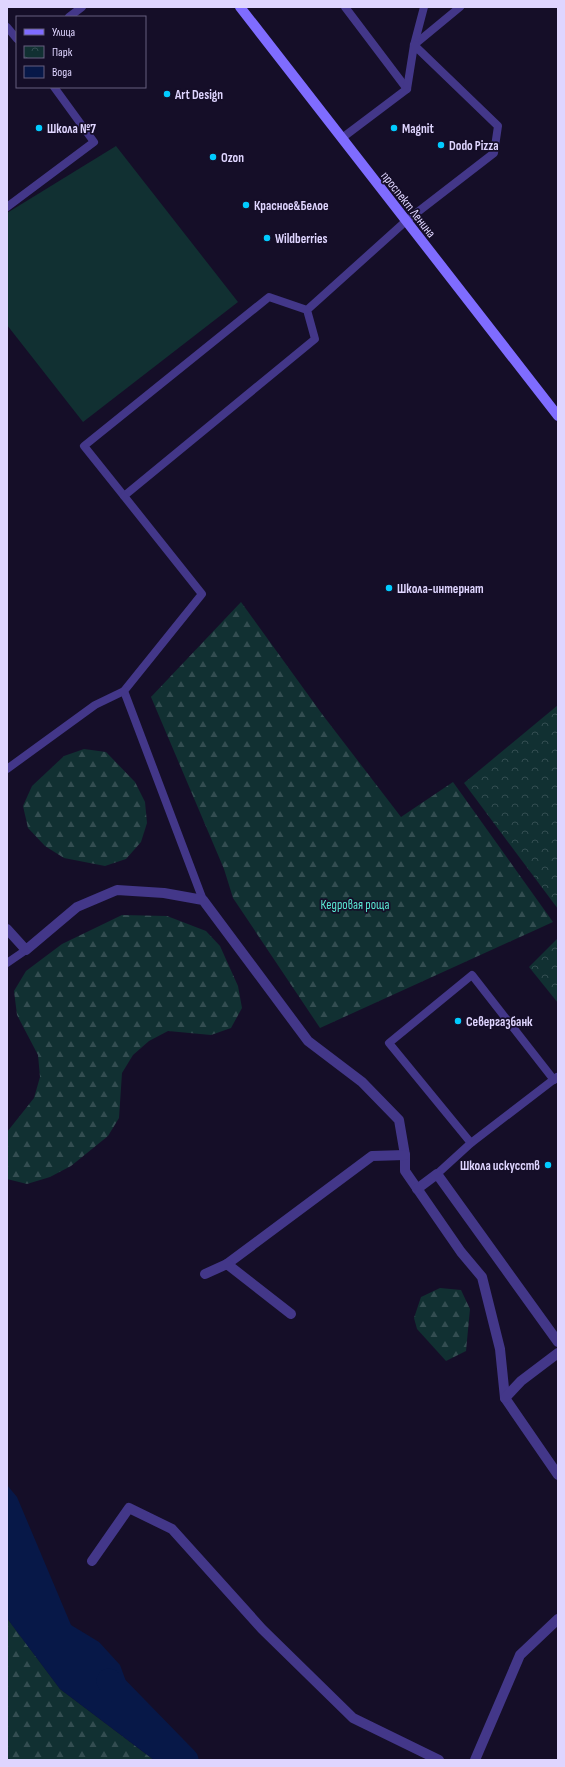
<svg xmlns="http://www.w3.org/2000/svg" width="565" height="1767" font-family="'Sofia Sans Condensed',sans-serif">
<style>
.grass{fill:#113032}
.forest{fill:url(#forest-firs)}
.park{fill:url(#park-crowns)}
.water{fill:#071848}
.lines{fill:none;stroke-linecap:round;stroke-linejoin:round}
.river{stroke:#071848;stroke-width:25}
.lane{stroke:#433789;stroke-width:8}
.street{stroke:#433789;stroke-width:10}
.secondary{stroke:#7f6cff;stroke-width:10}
.poi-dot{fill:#01cbff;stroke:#150e28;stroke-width:1.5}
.labels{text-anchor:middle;stroke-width:3.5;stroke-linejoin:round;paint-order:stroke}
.poi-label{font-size:13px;font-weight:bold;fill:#dfd5ff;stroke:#150e28;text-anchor:start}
.street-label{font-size:13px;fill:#dfd5ff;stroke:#150e28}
.park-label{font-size:13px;fill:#5ae6d2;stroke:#150e28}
</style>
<defs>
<pattern id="forest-firs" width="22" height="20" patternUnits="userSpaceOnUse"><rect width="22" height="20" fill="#113032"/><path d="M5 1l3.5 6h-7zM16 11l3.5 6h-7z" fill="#334d51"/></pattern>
<pattern id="park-crowns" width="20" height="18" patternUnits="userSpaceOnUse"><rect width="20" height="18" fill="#113032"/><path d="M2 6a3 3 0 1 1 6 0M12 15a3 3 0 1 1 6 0" fill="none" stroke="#334d51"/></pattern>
</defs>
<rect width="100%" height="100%" fill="#150e28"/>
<polygon class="grass" points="116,146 238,302 83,422 7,325 7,213"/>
<g class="forest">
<polygon points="241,602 322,714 401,817 453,782 553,922 320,1028 233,898 224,869 151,697"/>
<polygon points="84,749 106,752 135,782 145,802 147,823 141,842 126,859 105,866 64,858 45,846 28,828 23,806 32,786 64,756"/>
<polygon points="122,915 167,916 206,931 220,946 238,986 242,1008 231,1028 211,1035 168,1031 149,1041 133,1055 122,1073 119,1118 108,1136 71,1166 50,1177 27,1184 7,1179 7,1132 34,1098 40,1077 38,1055 17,1015 14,991 26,971 62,944"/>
<polygon points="440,1288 461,1290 470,1309 466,1351 446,1361 417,1329 414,1318 421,1297"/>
<polygon points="7,1618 60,1689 154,1760 7,1760"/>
</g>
<g class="park">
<polygon points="558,705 558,909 464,783"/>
<polygon points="558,938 558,1003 529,967"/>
</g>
<polygon class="water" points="7,1485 17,1497 71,1625 99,1642 120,1665 130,1692 134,1711 157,1732 200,1760 154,1760 60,1689 12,1625 7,1618"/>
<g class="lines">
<polyline class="river" points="109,1681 186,1760"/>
<g class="lane">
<polyline points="345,7 407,89"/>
<polyline points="69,17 82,7"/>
<polyline points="7,27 17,39"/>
<polyline points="414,45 460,7"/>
<polyline points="414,45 424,7"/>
<polyline points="7,207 94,142 54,87"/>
<polyline points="307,310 315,339 124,496 84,446 269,297 307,310 406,221 494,153 498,126 414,45 407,89 342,138"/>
<polyline points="124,496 202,594 124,691 203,900"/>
<polyline points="7,769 95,705 124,691"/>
<polyline points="7,963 26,950"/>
<polyline points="471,1143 389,1043 472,975 554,1080"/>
<polyline points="437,1174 471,1143 557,1077"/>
</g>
<g class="street">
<polyline points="7,929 26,950 77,907 117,890 164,893 203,900 308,1041 362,1082 399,1120 405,1155 405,1171 461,1252 482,1277 500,1349 505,1398 558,1475"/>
<polyline points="417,1189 437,1174 558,1342"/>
<polyline points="227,1264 372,1156 405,1155"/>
<polyline points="205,1274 227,1264 291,1314"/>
<polyline points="505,1398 521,1381 558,1353"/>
<polyline points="92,1561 129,1508 172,1529 262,1629 353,1718 439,1760"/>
<polyline points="475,1760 520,1655 558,1619"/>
</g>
<polyline class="secondary" points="240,7 558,416"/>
</g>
<g class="poi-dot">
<circle cx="167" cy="94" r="4"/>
<circle cx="39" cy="128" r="4"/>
<circle cx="394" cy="128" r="4"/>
<circle cx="441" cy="145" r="4"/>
<circle cx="213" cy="157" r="4"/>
<circle cx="246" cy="205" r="4"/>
<circle cx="267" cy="238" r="4"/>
<circle cx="389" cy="588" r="4"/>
<circle cx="458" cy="1021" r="4"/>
<circle cx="548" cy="1165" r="4"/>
</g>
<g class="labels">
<g class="poi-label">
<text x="175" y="99">Art Design</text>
<text x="47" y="133">Школа №7</text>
<text x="402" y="133">Magnit</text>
<text x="449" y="150">Dodo Pizza</text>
<text x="221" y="162">Ozon</text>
<text x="254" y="210">Красное&amp;Белое</text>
<text x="275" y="243">Wildberries</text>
<text x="397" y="593">Школа-интернат</text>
<text x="466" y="1026">Севергазбанк</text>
<text x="540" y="1170" text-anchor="end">Школа искусcтв</text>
</g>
<g class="street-label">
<text transform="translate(409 204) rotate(52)" y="5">проспект Ленина</text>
</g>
<g class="park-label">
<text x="355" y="909">Кедровая роща</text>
</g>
</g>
<rect width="565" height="1767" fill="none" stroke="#dfd5ff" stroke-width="16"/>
<rect x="16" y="16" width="130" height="72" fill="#150e28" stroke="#665e7e"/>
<rect x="24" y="29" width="20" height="6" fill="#7f6cff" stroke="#665e7e"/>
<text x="52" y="36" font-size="12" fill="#dfd5ff">Улица</text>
<rect x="24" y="46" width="20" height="12" fill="url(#park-crowns)" stroke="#665e7e"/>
<text x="52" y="56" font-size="12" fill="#dfd5ff">Парк</text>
<rect x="24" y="66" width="20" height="12" fill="#071848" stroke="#665e7e"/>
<text x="52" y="76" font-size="12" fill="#dfd5ff">Вода</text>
</svg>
